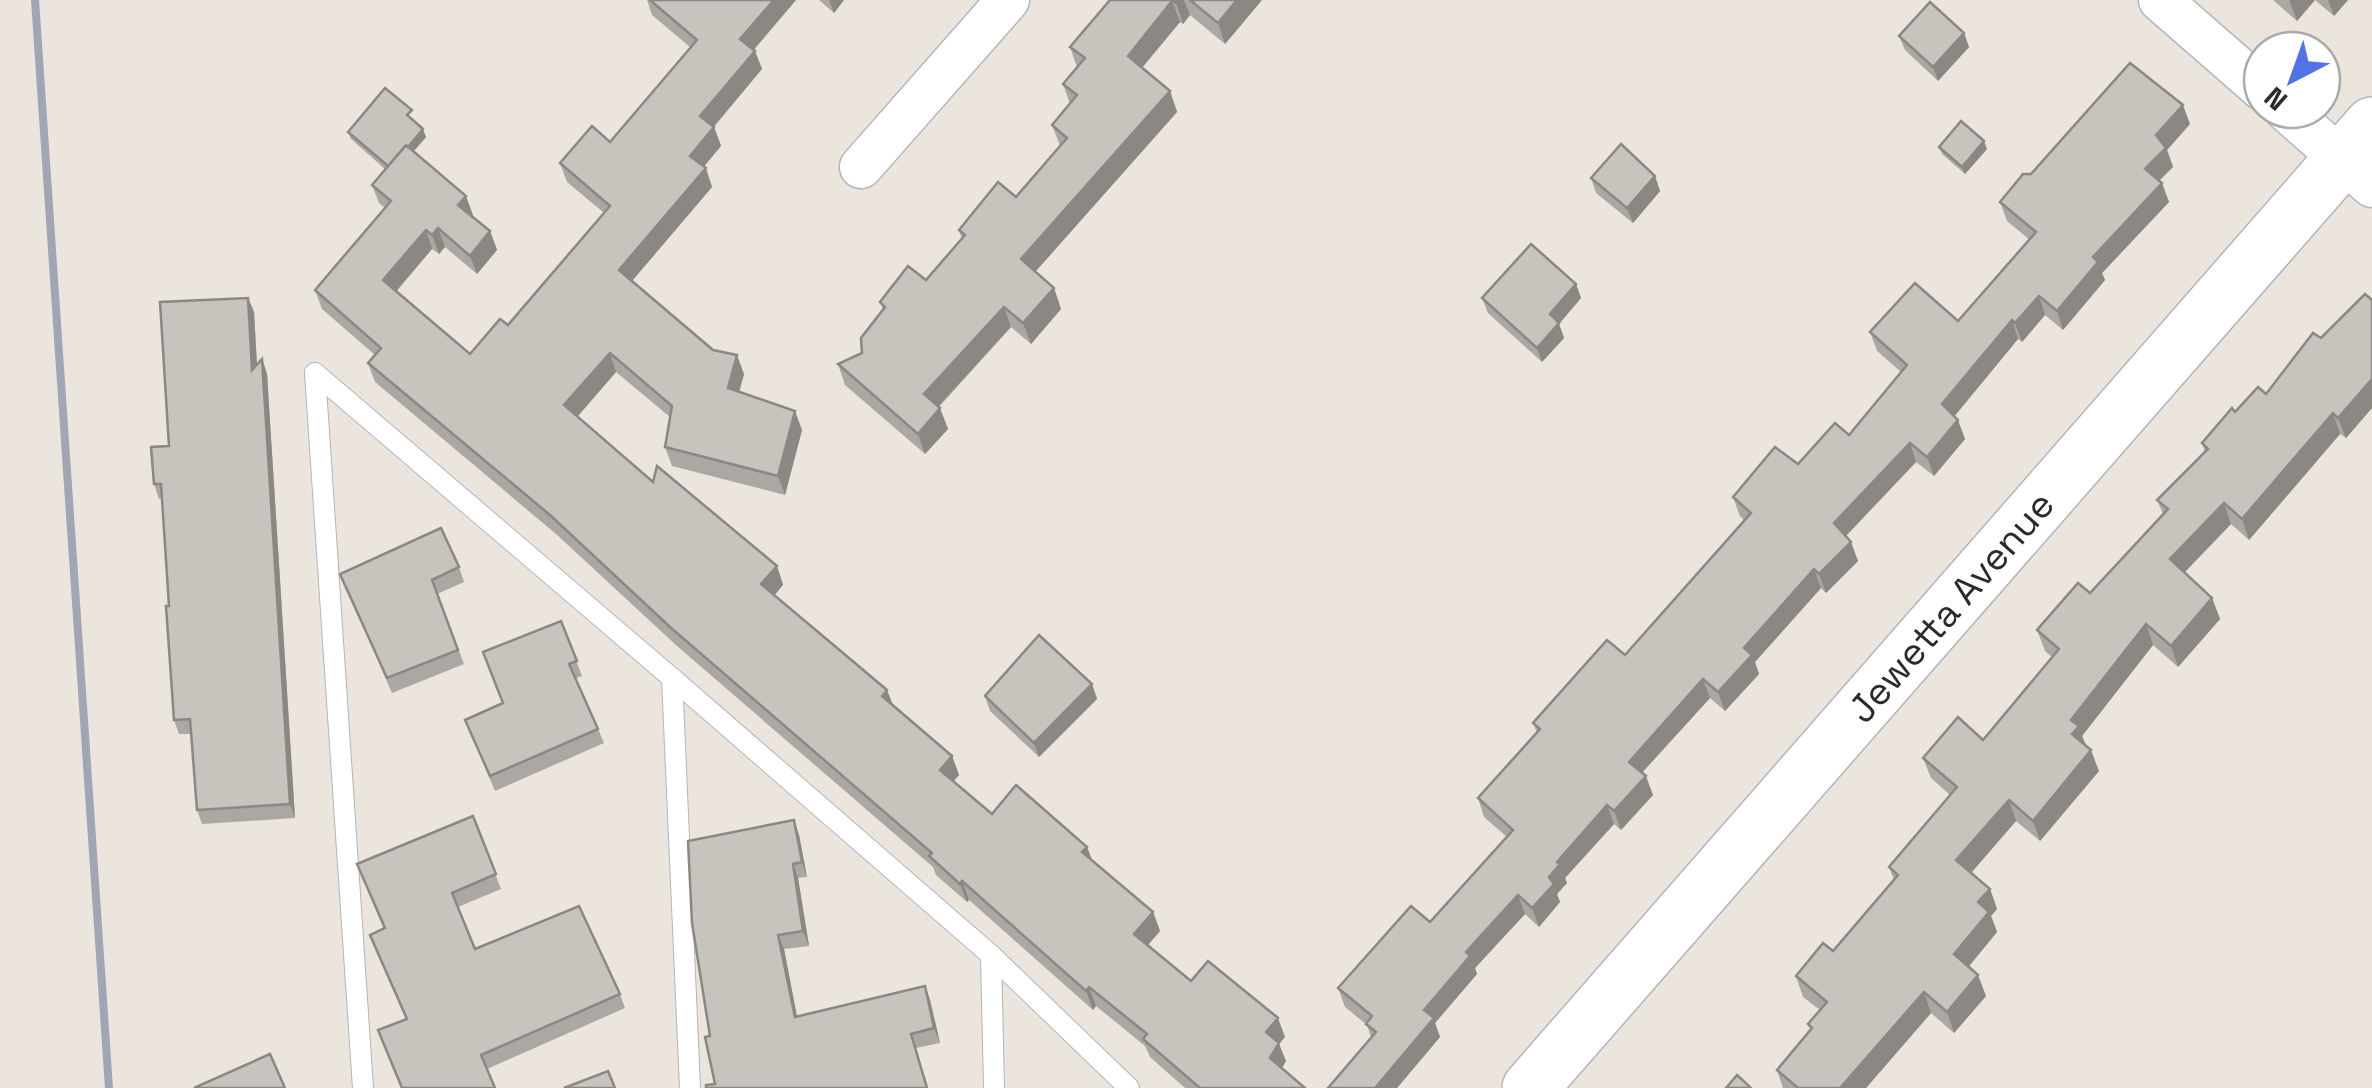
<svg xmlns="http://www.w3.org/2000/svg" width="2372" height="1088" font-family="'Space Grotesk',sans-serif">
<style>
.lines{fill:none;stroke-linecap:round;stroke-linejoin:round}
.lane-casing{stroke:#b2b5bd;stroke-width:22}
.street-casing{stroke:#b2b5bd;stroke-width:45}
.secondary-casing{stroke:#b2b5bd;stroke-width:58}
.lane{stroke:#fff;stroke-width:20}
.street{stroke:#fff;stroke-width:42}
.secondary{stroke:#fff;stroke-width:55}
.rail{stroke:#a2a5b3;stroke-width:8}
.wall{fill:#aba8a3}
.shaded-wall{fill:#8b8884}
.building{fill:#c7c3bd;stroke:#8b8884;stroke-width:2.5}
.labels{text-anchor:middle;stroke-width:9;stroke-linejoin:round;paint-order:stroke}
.street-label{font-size:38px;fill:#2b2b2b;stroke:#fff}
</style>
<rect width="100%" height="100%" fill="#ebe5de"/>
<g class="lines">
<g class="lane-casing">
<g id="lane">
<polyline points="315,373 672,678 690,1088"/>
<polyline points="315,373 363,1088"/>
<polyline points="672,678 991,955 994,1088"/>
<polyline points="991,955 1129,1088"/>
</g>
</g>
<g class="street-casing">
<g id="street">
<polyline points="2160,0 2262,89"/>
<polyline points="2286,110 2372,186"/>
<polyline points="861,167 1008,0"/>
</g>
</g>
<g class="secondary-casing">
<polyline id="secondary" points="1530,1088 2372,125"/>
</g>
<use href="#lane" class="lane"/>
<use href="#street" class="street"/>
<use href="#secondary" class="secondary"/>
<polyline class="rail" points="35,0 109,1088"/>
</g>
<g class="wall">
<polygon points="647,0 796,0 754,50 762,69 714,127 721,146 704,167 712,187 632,281 713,350 744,374 739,392 802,430 785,495 672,466 665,447 670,417 616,372 577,417 653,482 777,566 783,585 774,595 887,690 893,706 952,756 959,775 953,781 992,814 1087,847 1092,861 1153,912 1160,931 1148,945 1191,981 1285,1037 1279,1044 1286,1061 1282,1068 1305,1088 1185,1088 1150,1057 1145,1046 1096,1006 1093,1010 969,900 967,902 936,875 933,867 677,646 556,534 375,382 368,363 375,355 322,309 315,290 385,208 379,203 372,185 385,169 351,139 348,132 414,118 412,120 426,137 414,151 473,215 471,216 490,231 497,250 477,274 445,247 439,254 432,249 396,292 470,354 508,325 604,213 567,182 560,163 610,142 690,47 652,15"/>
<polygon points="819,0 844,0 834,13"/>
<polygon points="1110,0 1262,0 1225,44 1190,15 1183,24 1180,22 1142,68 1170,91 1177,112 1035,272 1054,288 1061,309 1031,344 1011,327 939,407 948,429 925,454 845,385 838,364 862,353 883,309 880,302 926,280 962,239 959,230 1016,197 1060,146 1052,125 1070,104 1063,84 1077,67 1070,47"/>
<polygon points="2273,0 2348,0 2334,16 2315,0 2297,21"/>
<polygon points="1964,33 1969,47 1938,81 1905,50 1899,36"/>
<polygon points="2190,124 2167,150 2173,167 2159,180 2169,202 2102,273 2105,280 2063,330 2045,315 2022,342 2018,339 1954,416 1965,439 1934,476 1916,462 1846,536 1858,561 1826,593 1821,588 1755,662 1759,674 1725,711 1710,698 1642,773 1653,795 1621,830 1614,824 1565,878 1567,883 1557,894 1560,902 1539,927 1525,914 1475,968 1477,974 1435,1023 1440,1037 1397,1088 1328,1088 1371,1037 1367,1025 1345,1007 1338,988 1430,922 1507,837 1484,817 1478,798 1537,733 1533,723 1625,655 1744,520 1740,516 1733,497 1798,464 1849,435 1901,372 1877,351 1870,332 1958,321 2030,240 2007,221 2000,202 2031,174"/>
<polygon points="1939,147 1987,149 1965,174 1942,154"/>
<polygon points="1655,176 1660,191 1633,223 1596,193 1591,178"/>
<polygon points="1576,284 1581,298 1559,324 1564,338 1542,362 1488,313 1482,298"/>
<polygon points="248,298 254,312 257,365 262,359 267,374 295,818 202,824 197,810 191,734 179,734 174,720 169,606 162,498 159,499 154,484 169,446"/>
<polygon points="2372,300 2372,408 2346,438 2340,434 2249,540 2231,524 2184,573 2212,598 2220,619 2178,667 2153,645 2082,736 2099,771 2040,841 2016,821 1971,873 1990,889 1997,909 1991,916 1997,932 1968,966 1986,996 1954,1033 1931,1013 1866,1088 1783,1088 1777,1070 1810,1030 1808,1024 1820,1010 1803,997 1796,976 1833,951 1894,880 1889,867 1950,795 1931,778 1923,758 1983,740 2052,657 2045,651 2037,630 2090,593 2163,514 2157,500 2205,452 2202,443 2235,412 2266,394 2321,338"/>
<polygon points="459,567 464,582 437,594 464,664 392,693 340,574"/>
<polygon points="561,621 582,676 576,678 604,743 495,791 465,720 503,703"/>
<polygon points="1092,684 1097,699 1039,757 990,711 985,696"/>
<polygon points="473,816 501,889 458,907 475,949 620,994 625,1008 487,1069 406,1019 370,935 384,929 357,864"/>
<polygon points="799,835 807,877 798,878 809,946 784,949 797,1017 925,986 930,1000 940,1043 916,1048 928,1088 706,1088 715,1084 710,1036"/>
</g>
<g class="shaded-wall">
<polygon points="774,0 796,0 747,57 740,39"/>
<polygon points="829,0 844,0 834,13"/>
<polygon points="1178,0 1184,0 1190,15 1183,24 1176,3"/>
<polygon points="1237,0 1262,0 1225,44 1218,23"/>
<polygon points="2289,0 2315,0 2297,21"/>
<polygon points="2328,0 2348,0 2334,16"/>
<polygon points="1172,1 1180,22 1135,76 1128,56"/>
<polygon points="1964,33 1969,47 1938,81 1933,67"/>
<polygon points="755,51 762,69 707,134 700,116"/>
<polygon points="1170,91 1177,112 1028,280 1021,259"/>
<polygon points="2183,105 2190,124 2167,150 2173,167 2152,188 2145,169 2156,135"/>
<polygon points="714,127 721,146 697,174 690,156"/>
<polygon points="423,129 426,137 393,175 390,168"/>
<polygon points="1984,141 1987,149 1965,174 1962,167"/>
<polygon points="706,168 712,187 626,288 619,270"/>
<polygon points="1655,176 1660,191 1633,223 1627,208"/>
<polygon points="2162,183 2169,202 2102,273 2105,280 2063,330 2057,311 2093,257"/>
<polygon points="466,196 473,215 465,224 458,205"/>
<polygon points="438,228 445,247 439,254 432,235"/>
<polygon points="426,230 432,249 389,299 383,280"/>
<polygon points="490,231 497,250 477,274 470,256"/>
<polygon points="1576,284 1581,298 1559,324 1564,338 1542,362 1537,348 1550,314"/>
<polygon points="1054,288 1061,309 1031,344 1023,323"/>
<polygon points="2039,296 2045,315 2022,342 2015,323"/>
<polygon points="248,298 254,312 258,384 252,370"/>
<polygon points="1004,307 1011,327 931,414 924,394"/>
<polygon points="2012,320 2018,339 1949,423 1942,404"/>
<polygon points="610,353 616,372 571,424 564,405"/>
<polygon points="737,355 744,374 735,407 728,388"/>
<polygon points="262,359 267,374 295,818 290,804"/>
<polygon points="2372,379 2372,408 2346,438 2338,418"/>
<polygon points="940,408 948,429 925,454 918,434"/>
<polygon points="795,411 802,430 785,495 778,476"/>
<polygon points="2333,413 2340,434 2249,540 2242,519"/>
<polygon points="1958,420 1965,439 1934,476 1927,457"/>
<polygon points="1910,443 1916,462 1841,541 1834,523"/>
<polygon points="2224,503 2231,524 2177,580 2170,559"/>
<polygon points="1851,542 1858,561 1826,593 1819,574"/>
<polygon points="777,566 783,585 768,603 761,584"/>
<polygon points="1814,569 1821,588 1755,662 1759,674 1725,711 1718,692 1744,648"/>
<polygon points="2212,598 2220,619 2178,667 2171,646"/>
<polygon points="2146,624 2153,645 2082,736 2086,747 2072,734 2071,720"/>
<polygon points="1703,679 1710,698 1635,780 1629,762"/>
<polygon points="1092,684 1097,699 1039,757 1034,743"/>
<polygon points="887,690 894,708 882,696"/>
<polygon points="2091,750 2099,771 2040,841 2033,821"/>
<polygon points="952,756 959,775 947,789 940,770"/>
<polygon points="1646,776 1653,795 1621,830 1614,811"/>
<polygon points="2009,800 2016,821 1964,881 1956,860"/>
<polygon points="1607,805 1614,824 1565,878 1567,883 1557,894 1560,902 1539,927 1532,908 1557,862"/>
<polygon points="794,820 799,835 807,877 802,862"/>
<polygon points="1087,847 1094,865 1082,852"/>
<polygon points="793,864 798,878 809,946 803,931"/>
<polygon points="962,881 969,900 967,902 960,884"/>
<polygon points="1990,889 1997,909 1991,916 1997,932 1962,975 1954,954 1978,902"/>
<polygon points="1518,895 1525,914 1475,968 1477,974 1435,1023 1440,1037 1397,1088 1375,1088 1424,1010 1466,952"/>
<polygon points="1153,912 1160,931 1141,953 1134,934"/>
<polygon points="778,935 784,949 800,1032 795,1017"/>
<polygon points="1978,975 1986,996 1954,1033 1947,1012"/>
<polygon points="925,986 930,1000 940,1043 934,1028"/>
<polygon points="1089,987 1096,1006 1093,1010 1086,991"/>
<polygon points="1924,992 1931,1013 1866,1088 1840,1088"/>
<polygon points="1278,1018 1285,1037 1279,1044 1286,1061 1277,1076 1270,1058 1266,1032"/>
</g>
<g class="building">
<polygon points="650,0 774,0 740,39 755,51 700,116 714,127 690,156 706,168 619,270 713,350 737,355 728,388 795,411 778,476 665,447 672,406 610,353 564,405 653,482 657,466 777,566 761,584 887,690 882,696 952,756 940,770 992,814 1016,785 1087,847 1082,852 1153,912 1134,934 1191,981 1208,961 1278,1018 1266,1032 1279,1043 1270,1058 1305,1088 1200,1088 1143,1039 1147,1034 1089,987 1086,991 962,881 960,884 929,856 932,853 670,627 550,515 368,363 381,348 315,290 391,201 372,185 406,145 466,196 458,205 490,231 470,256 438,228 432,235 426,230 383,280 470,354 500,319 508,325 610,206 560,163 592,126 610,142 697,40"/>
<polygon points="1110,0 1178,0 1176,3 1172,1 1128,56 1170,91 1021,259 1054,288 1023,323 1004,307 924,394 940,408 918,434 838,364 862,353 861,338 885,307 880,302 908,266 926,280 965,235 959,230 998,182 1016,197 1067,138 1052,125 1077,95 1063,84 1085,58 1070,47"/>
<polygon points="1190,0 1237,0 1218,23"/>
<polygon points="1930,2 1964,33 1933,67 1899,36"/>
<polygon points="2130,63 2183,105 2156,135 2166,148 2145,169 2162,183 2093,257 2098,262 2057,311 2039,296 2015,323 2012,320 1942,404 1958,420 1927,457 1910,443 1834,523 1851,542 1819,574 1814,569 1744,648 1752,655 1718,692 1703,679 1629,762 1646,776 1614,811 1607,805 1557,862 1560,864 1549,877 1554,884 1532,908 1518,895 1466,952 1470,956 1424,1010 1434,1018 1375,1088 1328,1088 1376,1032 1366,1024 1372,1016 1338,988 1411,906 1430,922 1513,830 1478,798 1540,729 1533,723 1607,640 1625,655 1751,513 1733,497 1775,447 1798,464 1835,423 1849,435 1907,365 1870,332 1915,283 1958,321 2036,232 2000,202 2023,174 2031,174"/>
<polygon points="385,88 412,110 407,115 423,129 408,147 406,145 388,166 348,132"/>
<polygon points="1961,121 1984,141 1962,167 1939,147"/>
<polygon points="1621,144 1655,176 1627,208 1591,178"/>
<polygon points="1531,244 1576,284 1550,314 1559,323 1537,348 1482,298"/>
<polygon points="2365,294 2372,300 2372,379 2338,418 2333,413 2242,519 2224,503 2170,559 2212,598 2171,646 2146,624 2071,720 2079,726 2072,734 2091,750 2033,821 2009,800 1956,860 1990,889 1978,902 1989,912 1954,954 1978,975 1947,1012 1924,992 1840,1088 1798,1088 1777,1070 1812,1028 1808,1024 1827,1002 1796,976 1823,943 1833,951 1898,875 1889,867 1957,787 1923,758 1958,717 1983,740 2059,649 2037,630 2078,583 2090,593 2168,509 2157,500 2208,449 2202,443 2232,408 2235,412 2258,387 2266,394 2313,333 2321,338"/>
<polygon points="248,298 252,370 262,359 290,804 197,810 190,719 174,720 166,606 169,606 161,484 154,484 151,447 169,446 160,302"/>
<polygon points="441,528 459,567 432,580 458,650 387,678 340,574"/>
<polygon points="561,621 577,661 569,664 598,729 490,776 465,720 503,703 483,652"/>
<polygon points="1039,635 1092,684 1034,743 985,696"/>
<polygon points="473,816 496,874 452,893 475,949 579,906 620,994 481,1055 495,1088 402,1088 378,1030 407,1019 370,935 385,928 357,864"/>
<polygon points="794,820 802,862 793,864 803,931 778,935 795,1017 925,986 934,1028 911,1034 927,1088 706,1088 706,1085 715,1084 705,1037 710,1036 692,923 688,841"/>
<polygon points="270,1054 285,1088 194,1088"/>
<polygon points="608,1071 615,1088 564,1088"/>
<polygon points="1737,1075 1751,1088 1726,1088"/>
</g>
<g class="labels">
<g class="street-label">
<text transform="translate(1951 607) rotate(-49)" y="13">Jewetta Avenue</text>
</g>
</g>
<g transform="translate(2292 80) rotate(221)"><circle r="48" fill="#ffffff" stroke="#aaaaaa" stroke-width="2.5"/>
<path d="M0-8L18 38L0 25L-18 38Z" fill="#5173e5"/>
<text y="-15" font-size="28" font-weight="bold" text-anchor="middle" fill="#2b2b2b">N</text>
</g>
</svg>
